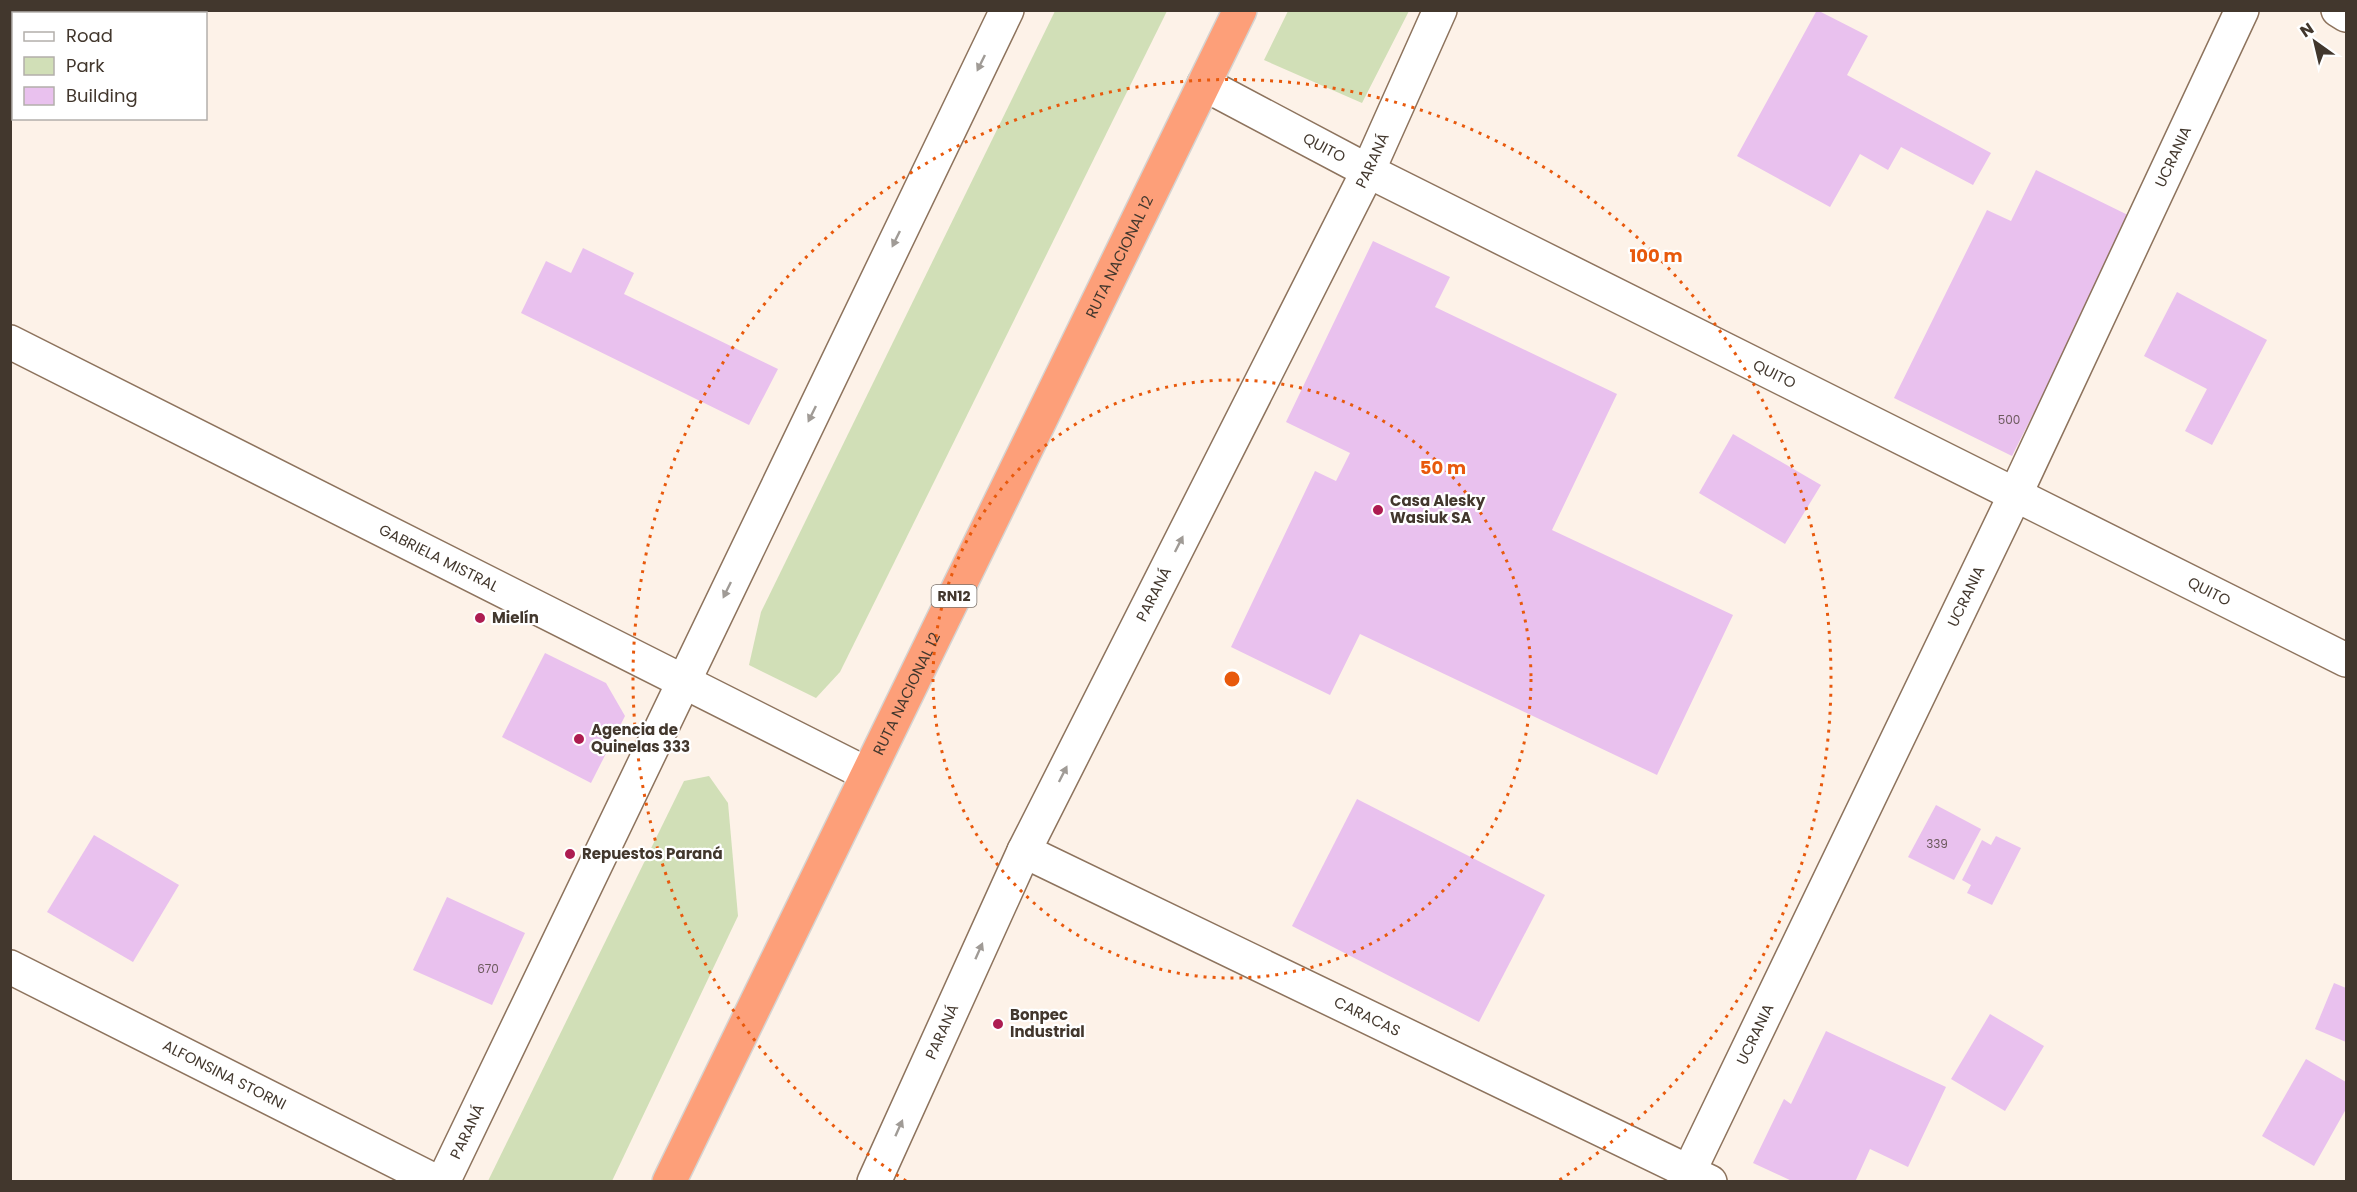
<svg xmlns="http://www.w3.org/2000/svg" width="2357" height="1192" font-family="Poppins,sans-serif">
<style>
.green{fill:#d1dfb7}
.building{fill:#e9c1ee}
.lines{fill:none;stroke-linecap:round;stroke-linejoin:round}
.minor-casing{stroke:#8d735d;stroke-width:36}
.highway-casing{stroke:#d5d3d1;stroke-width:36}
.minor{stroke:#fff;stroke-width:33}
.highway{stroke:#fd9f79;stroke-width:33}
.oneway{fill:#a09b96}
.ring{fill:none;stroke:#e8590c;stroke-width:3;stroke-dasharray:3 6}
.poi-dot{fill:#ad1c51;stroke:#fff;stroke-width:2}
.labels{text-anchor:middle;stroke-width:4.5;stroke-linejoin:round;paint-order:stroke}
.number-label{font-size:12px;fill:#6c5a5d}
.shield{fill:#fff;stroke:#7b736c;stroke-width:1.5}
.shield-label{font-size:14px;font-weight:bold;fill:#42372d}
.street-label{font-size:15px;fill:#42372d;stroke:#fff}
.poi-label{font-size:15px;font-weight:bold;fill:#42372d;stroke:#fff;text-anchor:start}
.centre{fill:#e8590c;stroke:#fff;stroke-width:3}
.ring-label{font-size:18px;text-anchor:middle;font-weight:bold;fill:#e8590c;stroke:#fff;stroke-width:4.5;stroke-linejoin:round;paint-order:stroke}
</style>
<rect width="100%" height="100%" fill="#fdf2e8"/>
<g class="green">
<polygon points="1055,11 1167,11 840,672 816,698 749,665 761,612"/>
<polygon points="1288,11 1288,10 1409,11 1362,103 1264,60"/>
<polygon points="709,776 728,803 738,916 612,1181 488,1181 684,781"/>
</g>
<g class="building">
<polygon points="1817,10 1868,36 1847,75 1991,153 1973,185 1901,147 1888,170 1860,154 1830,207 1737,156"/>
<polygon points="2036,170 2132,217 2012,456 1894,398 1987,210 2011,221"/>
<polygon points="1373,241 1450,277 1435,307 1617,394 1552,530 1733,615 1657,775 1360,634 1330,695 1231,647 1315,471 1336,481 1350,453 1286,422"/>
<polygon points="583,248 634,273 624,294 778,369 749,425 521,313 546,261 571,273"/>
<polygon points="2177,292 2267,340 2212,445 2185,431 2207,389 2144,356"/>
<polygon points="1733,434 1821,485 1785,544 1699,493"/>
<polygon points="545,653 606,683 625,716 591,783 502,737"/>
<polygon points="1357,799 1545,895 1479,1022 1292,926"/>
<polygon points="1936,805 1981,829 1954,880 1908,857"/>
<polygon points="94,835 179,885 133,962 47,912"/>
<polygon points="1996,836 2021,848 1992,905 1967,893 1971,885 1962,880 1982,840 1991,845"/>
<polygon points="447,897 525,933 492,1005 413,970"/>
<polygon points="2334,983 2346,988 2346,1042 2315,1029"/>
<polygon points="1990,1014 2044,1046 2005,1111 1951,1079"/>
<polygon points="1826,1031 1946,1087 1908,1167 1870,1149 1855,1182 1794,1182 1753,1163 1784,1099 1791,1104"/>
<polygon points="2306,1059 2346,1082 2346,1109 2314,1166 2262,1136"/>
</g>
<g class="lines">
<g class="minor-casing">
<g id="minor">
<polyline points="2338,10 2346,15"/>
<path id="s1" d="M1204 84 1368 171 2346 660"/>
<path id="s2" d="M10 342 867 774"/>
<path id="s3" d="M1024 851 1710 1182"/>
<path id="s4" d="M10 967 437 1182"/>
<path id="s5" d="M443 1182 1007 10"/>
<path id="s6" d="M874 1182 1024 851 1368 171 1440 10"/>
<path id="s7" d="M1684 1182 2015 495 2242 10"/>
</g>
</g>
<g class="highway-casing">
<g id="highway">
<path id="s8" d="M669 1182 1240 10"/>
</g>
</g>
<use href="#minor" class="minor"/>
<use href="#highway" class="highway"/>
</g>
<defs><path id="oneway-solid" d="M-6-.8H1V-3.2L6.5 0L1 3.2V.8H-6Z" transform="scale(1.5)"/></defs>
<g class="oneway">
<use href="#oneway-solid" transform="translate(981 63) rotate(116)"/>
<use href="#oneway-solid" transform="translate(896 239) rotate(116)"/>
<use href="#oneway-solid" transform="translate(812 414) rotate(116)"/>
<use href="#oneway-solid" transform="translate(1179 544) rotate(-63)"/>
<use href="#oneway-solid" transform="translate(727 590) rotate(116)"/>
<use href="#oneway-solid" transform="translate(1063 774) rotate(-63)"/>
<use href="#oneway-solid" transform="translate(979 951) rotate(-66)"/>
<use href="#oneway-solid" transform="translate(899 1128) rotate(-66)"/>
</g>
<g class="ring">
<circle cx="1232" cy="679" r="299"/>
<path d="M906 1181A599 599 0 1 1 1558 1181"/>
</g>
<g class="poi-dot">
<circle cx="1378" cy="510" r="6"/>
<circle cx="480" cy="618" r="6"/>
<circle cx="579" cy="739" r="6"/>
<circle cx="570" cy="854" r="6"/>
<circle cx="998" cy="1024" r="6"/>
</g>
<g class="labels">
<g class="number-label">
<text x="2009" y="424">500</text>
<text x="1937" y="848">339</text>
<text x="488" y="973">670</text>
</g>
<rect class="shield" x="931.5" y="585" width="45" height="22" rx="4.5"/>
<g class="shield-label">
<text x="954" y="601">RN12</text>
</g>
<g class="street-label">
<text dy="5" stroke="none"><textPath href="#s1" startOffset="136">QUITO</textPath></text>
<text dy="5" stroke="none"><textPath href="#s7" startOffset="1136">UCRANIA</textPath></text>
<text dy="5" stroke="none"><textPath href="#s6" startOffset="1137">PARANÁ</textPath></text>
<text dy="5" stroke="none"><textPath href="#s8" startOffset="1029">RUTA NACIONAL 12</textPath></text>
<text dy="5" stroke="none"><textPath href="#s1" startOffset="640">QUITO</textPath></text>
<text dy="5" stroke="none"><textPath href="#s2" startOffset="480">GABRIELA MISTRAL</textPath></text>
<text dy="5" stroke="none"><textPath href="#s1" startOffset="1126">QUITO</textPath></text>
<text dy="5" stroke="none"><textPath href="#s6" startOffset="651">PARANÁ</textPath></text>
<text dy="5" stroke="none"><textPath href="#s7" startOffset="650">UCRANIA</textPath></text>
<text dy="5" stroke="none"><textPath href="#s8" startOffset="543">RUTA NACIONAL 12</textPath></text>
<text dy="5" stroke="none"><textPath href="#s3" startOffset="381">CARACAS</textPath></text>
<text dy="5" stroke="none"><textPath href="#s6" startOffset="165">PARANÁ</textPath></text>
<text dy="5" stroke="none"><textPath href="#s7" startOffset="164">UCRANIA</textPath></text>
<text dy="5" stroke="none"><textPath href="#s4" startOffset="240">ALFONSINA STORNI</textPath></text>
<text dy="5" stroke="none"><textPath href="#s5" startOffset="56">PARANÁ</textPath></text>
</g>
<g class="poi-label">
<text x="1390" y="506">Casa Alesky<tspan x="1390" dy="17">Wasiuk SA</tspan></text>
<text x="492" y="623">Mielín</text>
<text x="591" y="735">Agencia de<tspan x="591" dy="17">Quinelas 333</tspan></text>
<text x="582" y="859">Repuestos Paraná</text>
<text x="1010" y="1020">Bonpec<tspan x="1010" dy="17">Industrial</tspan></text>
</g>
</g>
<circle cx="1232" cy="679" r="9" class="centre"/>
<g class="ring-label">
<text x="1656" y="262">100 m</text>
<text x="1443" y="474">50 m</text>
</g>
<rect width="2357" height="1192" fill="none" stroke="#42372d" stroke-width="24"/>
<rect x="12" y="12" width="195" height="108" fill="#ffffff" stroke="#b3afab" stroke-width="1.5"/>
<rect x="24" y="32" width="30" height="9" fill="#ffffff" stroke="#b3afab" stroke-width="1.5"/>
<text x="66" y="42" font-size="18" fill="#42372d">Road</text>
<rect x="24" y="57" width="30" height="18" fill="#d1dfb7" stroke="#b3afab" stroke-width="1.5"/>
<text x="66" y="72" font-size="18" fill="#42372d">Park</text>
<rect x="24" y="87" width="30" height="18" fill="#e9c1ee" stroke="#b3afab" stroke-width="1.5"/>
<text x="66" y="102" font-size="18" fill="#42372d">Building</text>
<g transform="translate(2315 42) rotate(326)" stroke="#ffffff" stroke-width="4.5" paint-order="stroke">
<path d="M0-4.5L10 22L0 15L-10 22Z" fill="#42372d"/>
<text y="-9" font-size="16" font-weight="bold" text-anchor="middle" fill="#42372d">N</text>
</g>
</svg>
